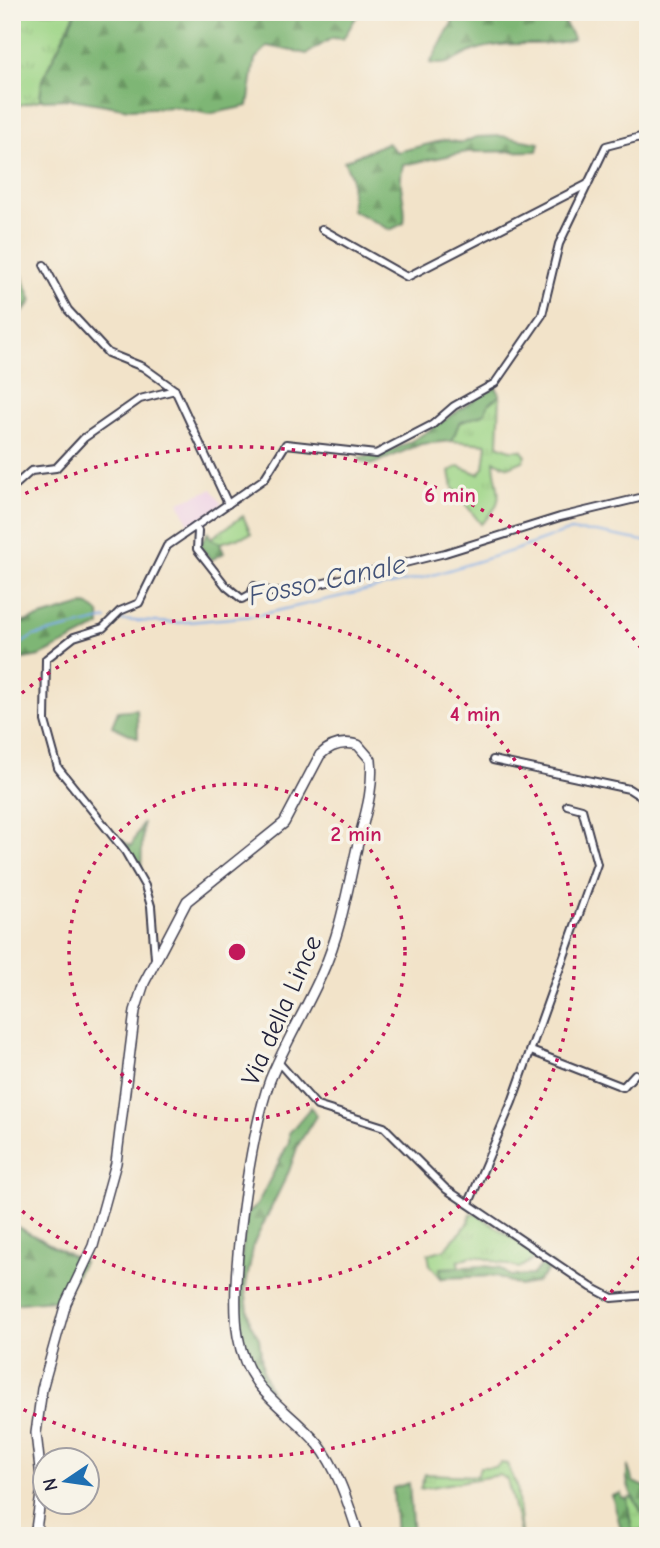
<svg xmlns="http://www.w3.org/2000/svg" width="660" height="1548" font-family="'Comic Neue',sans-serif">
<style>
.built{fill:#efd0e6}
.grass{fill:url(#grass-tufts);stroke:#607c61;stroke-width:2}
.forest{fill:url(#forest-firs);stroke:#506c58;stroke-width:2}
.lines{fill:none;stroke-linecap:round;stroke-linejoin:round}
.stream{stroke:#7eace8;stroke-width:2}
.street-casing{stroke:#413f50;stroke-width:10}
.secondary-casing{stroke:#413f50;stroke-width:12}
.street{stroke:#fff;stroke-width:6}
.secondary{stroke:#fff;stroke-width:9}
.ring{fill:none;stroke:#c2185b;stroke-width:3.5;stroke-dasharray:3.5 7}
.labels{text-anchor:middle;stroke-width:7;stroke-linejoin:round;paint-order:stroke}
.street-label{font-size:26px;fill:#22223b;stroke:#f7f3e8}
.water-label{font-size:28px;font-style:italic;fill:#425278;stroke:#f7f3e8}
.centre{fill:#c2185b;stroke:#f7f3e8;stroke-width:3.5}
.ring-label{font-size:21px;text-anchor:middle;font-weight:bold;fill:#c2185b;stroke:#f7f3e8;stroke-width:7;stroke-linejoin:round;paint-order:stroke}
</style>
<defs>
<pattern id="grass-tufts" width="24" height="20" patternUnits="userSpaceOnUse" patternTransform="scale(1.75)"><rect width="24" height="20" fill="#9ed587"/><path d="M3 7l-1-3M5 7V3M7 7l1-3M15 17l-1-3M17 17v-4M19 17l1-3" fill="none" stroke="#88b775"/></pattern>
<pattern id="forest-firs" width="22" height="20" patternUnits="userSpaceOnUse" patternTransform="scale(1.75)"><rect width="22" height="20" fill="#7eb674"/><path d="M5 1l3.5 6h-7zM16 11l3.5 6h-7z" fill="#679460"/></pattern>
</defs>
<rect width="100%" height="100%" fill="#f7f3e8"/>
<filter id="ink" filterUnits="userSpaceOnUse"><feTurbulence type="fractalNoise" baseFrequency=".0143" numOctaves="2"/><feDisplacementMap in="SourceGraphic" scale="14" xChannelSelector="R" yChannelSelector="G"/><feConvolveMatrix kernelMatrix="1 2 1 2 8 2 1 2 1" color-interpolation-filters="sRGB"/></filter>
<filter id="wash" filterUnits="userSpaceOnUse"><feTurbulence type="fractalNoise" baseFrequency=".00686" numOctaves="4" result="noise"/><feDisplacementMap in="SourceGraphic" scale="28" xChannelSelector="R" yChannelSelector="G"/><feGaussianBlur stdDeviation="1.57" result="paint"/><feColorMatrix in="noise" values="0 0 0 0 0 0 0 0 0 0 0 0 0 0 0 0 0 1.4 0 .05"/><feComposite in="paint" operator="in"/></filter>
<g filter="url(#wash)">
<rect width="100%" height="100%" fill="#f2e3c9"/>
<polygon class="built" points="212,489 222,504 190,527 179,502"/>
<g class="grass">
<polygon points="12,12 76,12 42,80 40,100 12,107"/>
<path d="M500 395 498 445 510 450H521L526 456 523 461 509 467 494 461C495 490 510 498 481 524L453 488 450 471 459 466 478 474 484 468 487 444 452 441 459 423Z"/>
<polygon points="243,516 251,534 220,543 210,539"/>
<polygon points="475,1213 540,1256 519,1268 480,1257 471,1256 458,1261 459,1269 440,1268 441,1278 430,1265 428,1254 445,1249 469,1222 470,1214"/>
<polygon points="501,1463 507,1464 517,1486 521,1536 507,1479 499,1475 420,1489 425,1474 477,1476 480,1467 496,1467"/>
<polygon points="632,1497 647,1520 648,1530 632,1531 627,1499"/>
</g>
<g class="forest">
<polygon points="76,12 357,12 357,16 343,39 332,38 307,54 268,46 255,59 248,106 209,114 176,107 129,109 71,99 40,100 42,80"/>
<path d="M458 12H558L574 39C543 49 508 39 476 50 459 55 450 68 430 63Z"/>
<path d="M501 136 539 143 537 151 467 152 403 165C396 190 408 200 404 223L390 230 352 210 351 176 344 161 387 143 397 152 445 140 462 143 476 137Z"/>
<polygon points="12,248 32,301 12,326"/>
<path d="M496 387 500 395 488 405 484 414 459 423 452 441 421 444 371 465 360 460 359 457C405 458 455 408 496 387Z"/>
<polygon points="208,532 211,539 220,543 224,553 211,560 200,545"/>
<polygon points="86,604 99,613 100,626 40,656 12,661 12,629 17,624"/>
<polygon points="137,709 138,738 112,726 118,711"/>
<polygon points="143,822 141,873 121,840 131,846"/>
<path d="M311 1107 316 1116 298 1145 289 1171 254 1243 245 1290 250 1323 259 1338 263 1372 272 1395C226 1344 239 1276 247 1214L257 1205 289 1142V1133Z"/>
<polygon points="12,1224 83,1262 63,1299 12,1304"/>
<polygon points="546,1261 554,1265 537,1282 520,1286 496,1276 441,1278 440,1268 485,1266 500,1268 510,1276 532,1275"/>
<path d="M628 1467 633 1482 648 1488V1523C640 1505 622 1489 628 1467Z"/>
<polygon points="409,1483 413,1536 396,1536 393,1488"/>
<polygon points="621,1493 622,1498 627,1499 632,1531 648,1530 648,1536 623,1536 612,1496"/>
</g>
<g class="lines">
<g class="stream">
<polyline points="116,620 177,623 254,616 426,577 515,550 568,531 596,532 648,542"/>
<polyline points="12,650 33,636 107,619"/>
</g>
</g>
</g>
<g filter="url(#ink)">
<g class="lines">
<g class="street-casing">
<g id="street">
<polyline points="322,229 407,277 588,184"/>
<polyline points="44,265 68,310 108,353 143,367 175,390 228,504"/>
<polyline points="12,488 31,471 56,468 84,438 140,399 175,390"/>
<polyline points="195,527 198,531 197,549 226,586 242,599 251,594 254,586 275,593 300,589 445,553 560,517 648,496"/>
<polyline points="493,760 629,789 648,801"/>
<polyline points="155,958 151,906 145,886 125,851 58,768 45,721 46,659 74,637 103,628 120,611 139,603 167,546 264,479 286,444 376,454 432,425 454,406 495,383 542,315 559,244 606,146 648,135"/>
<polyline points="531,1051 623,1087 635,1074"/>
<polyline points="279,1063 317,1106 384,1127 446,1189 591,1287 612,1298 648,1295"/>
<polyline points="469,1203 512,1102 597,864 582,809 567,805"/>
</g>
</g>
<g class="secondary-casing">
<path id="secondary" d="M35 1536 42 1487 36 1433 42 1389 66 1303 93 1246 116 1163 135 1011 144 983 187 901 284 823 320 755C331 744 343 741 358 745L371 760C374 789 365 816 358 843 348 886 341 931 323 971 307 1008 285 1043 270 1080 250 1133 229 1281 238 1336 248 1394 285 1405 318 1444 338 1469 349 1506 359 1536"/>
</g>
<use href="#street" class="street"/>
<use href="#secondary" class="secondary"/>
</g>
</g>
<g class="ring">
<circle cx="237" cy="952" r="168"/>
<path d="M14 700A337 337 0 1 1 14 1204"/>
<path d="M646 1249A505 505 0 0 1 16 1406M16 498A505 505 0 0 1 646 655"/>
</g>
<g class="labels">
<g class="street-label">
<text transform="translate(281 1010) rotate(-66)" y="9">Via della Lince</text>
</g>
<g class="water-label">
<text transform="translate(327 579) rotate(-12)" y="10">Fosso Canale</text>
</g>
</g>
<circle cx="237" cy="952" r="10" class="centre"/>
<g class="ring-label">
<text x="450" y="502">6 min</text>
<text x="475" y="721">4 min</text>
<text x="356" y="841">2 min</text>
</g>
<rect width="660" height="1548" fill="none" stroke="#f7f3e8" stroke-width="42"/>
<g transform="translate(66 1481) rotate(257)"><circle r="33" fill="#f7f3e8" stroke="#a29fa3" stroke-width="2"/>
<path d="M0-5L12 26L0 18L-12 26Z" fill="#1f6fb2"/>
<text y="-10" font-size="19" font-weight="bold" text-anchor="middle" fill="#22223b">N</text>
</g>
</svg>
